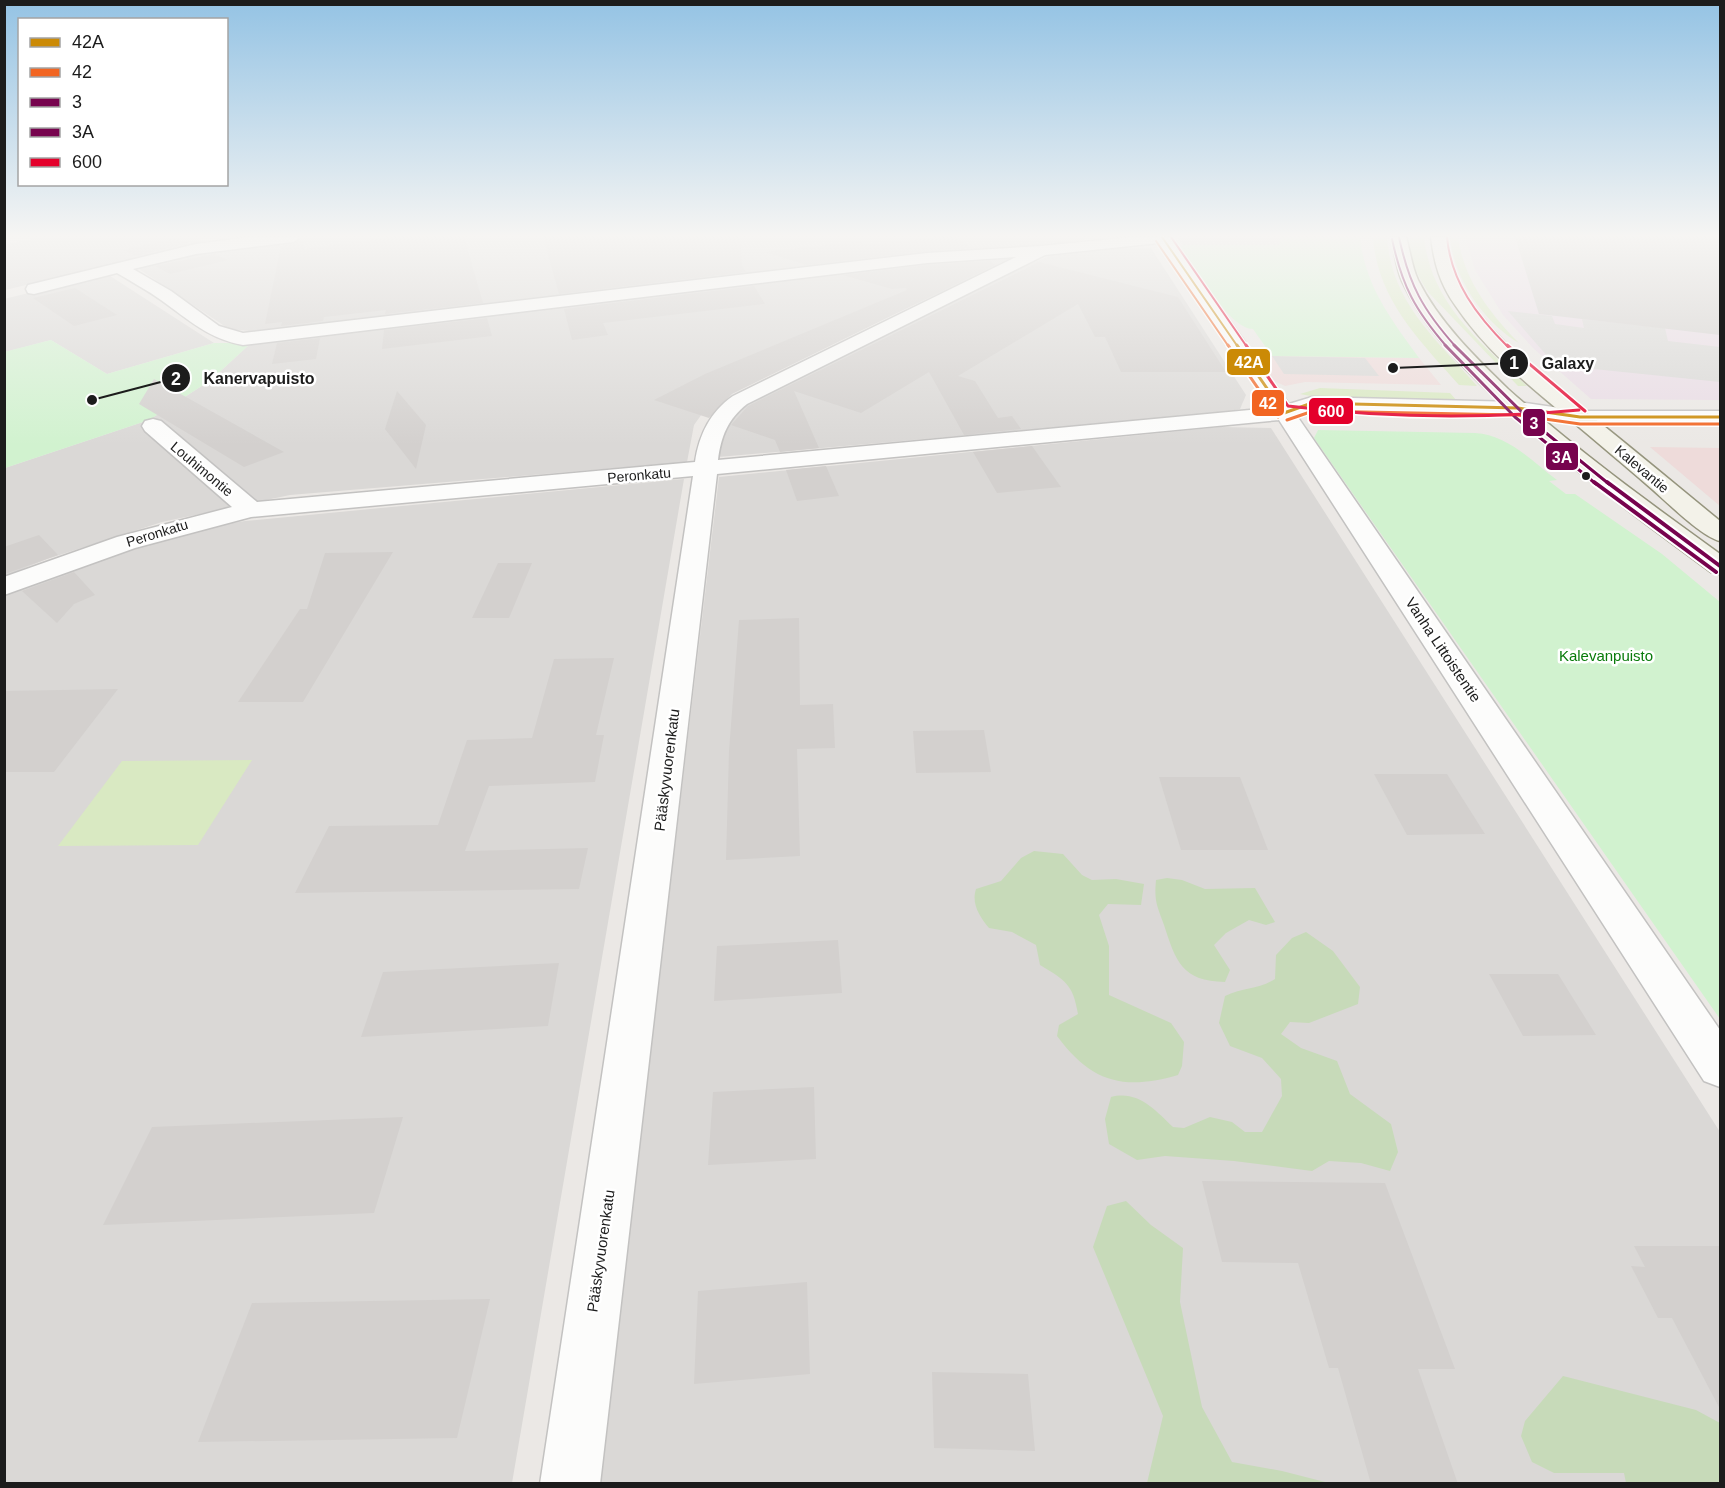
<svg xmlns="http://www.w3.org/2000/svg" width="1725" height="1488" font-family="Helvetica,sans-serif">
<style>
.residential{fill:#dad8d6}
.commercial{fill:#eedbda}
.industrial{fill:#e9dce5}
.religious{fill:#d9d8d6}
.grass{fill:#d9e9c2}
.forest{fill:#c7dab9}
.park{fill:#d1f2cf}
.building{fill:#d3d0ce}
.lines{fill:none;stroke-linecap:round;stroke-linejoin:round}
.minor-casing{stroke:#c3c2c1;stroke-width:3}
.secondary-casing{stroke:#95947d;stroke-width:3}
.minor{fill:#fcfcfb;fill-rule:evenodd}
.secondary{fill:#f3f2e9;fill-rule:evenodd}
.bus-1-far1-casing{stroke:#fff;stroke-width:4.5}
.bus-1-casing{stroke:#fff;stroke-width:6}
.bus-2-far1-casing{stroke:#fff;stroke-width:4.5}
.bus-2-casing{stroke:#fff;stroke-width:6}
.bus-3-far2-casing{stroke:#fff;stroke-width:4.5}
.bus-3-far1-casing{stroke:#fff;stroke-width:6}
.bus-3-casing{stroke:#fff;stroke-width:8}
.bus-4-far2-casing{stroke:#fff;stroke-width:4.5}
.bus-4-far1-casing{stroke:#fff;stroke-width:6}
.bus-4-casing{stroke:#fff;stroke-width:8}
.bus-5-far1-casing{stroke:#fff;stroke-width:4.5}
.bus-5-casing{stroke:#fff;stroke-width:6}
.bus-1-far1{stroke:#cb8a06;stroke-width:2}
.bus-1{stroke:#cb8a06;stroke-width:3}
.bus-2-far1{stroke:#f26522;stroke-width:2}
.bus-2{stroke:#f26522;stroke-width:3}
.bus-3-far2{stroke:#77034e;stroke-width:2}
.bus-3-far1{stroke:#77034e;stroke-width:3}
.bus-3{stroke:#77034e;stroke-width:4}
.bus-4-far2{stroke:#77034e;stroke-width:2}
.bus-4-far1{stroke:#77034e;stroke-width:3}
.bus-4{stroke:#77034e;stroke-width:4}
.bus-5-far1{stroke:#e4002b;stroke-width:2}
.bus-5{stroke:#e4002b;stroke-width:3}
.bus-dot{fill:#1c1c1c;stroke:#fff;stroke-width:2}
.labels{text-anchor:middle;stroke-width:5;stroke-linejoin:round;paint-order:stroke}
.far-street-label{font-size:14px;fill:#1c1c1c;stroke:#fff}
.street-label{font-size:15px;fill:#1c1c1c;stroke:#fff}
.park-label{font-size:15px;fill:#097b0b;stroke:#fff}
.leader{fill:none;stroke:#1c1c1c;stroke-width:2}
.callout-dot{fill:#1c1c1c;stroke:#fff;stroke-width:2}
.mark-label{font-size:18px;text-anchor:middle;font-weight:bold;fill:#fff}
.callout-label{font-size:16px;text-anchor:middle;font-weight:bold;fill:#1c1c1c;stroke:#fff;stroke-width:5;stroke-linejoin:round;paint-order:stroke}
.line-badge{stroke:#fff;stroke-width:2}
.badge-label{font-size:16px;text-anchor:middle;font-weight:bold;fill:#fff}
</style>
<rect width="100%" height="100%" fill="#ebe8e5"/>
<g class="residential">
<polygon points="41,237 192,237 207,242 238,238 235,237 262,237 237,239 115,264 5,290 4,245"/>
<polygon points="330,237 1100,237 1038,247 259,332 229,329 136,267 199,252 242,244"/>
<polygon points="1176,237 1281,237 1280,245 1183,245"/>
<polygon points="1121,248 1151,248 1246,395 1240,409 1219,413 718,457 724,424 746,404 800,373 1034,262 1050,256"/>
<polygon points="1004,257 1011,259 1010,261 726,391 709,404 694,425 687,462 290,495 162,522 47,559 5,576 5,468 149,420 211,380 251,343 932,261"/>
<polygon points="107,274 214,343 107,374 51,340 5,352 4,299"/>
<polygon points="1221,427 1271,428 1720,1132 1720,1483 599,1484 719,477"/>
<polygon points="684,479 512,1483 5,1484 5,594 135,546 196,529 245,521"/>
</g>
<g class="commercial">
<polygon points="1272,356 1419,358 1441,385 1305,382 1285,386 1270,379 1263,366"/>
<polygon points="1650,447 1720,448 1720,506"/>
</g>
<polygon class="industrial" points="1465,237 1720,237 1720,400 1591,399 1533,348 1503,315 1475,270"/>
<g class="religious">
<polygon points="1508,311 1552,316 1555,324 1584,328 1582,319 1665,328 1668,341 1720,347 1720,382 1555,365"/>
<polygon points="1272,356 1365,358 1379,376 1284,374"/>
</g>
<g class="grass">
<path d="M1373 237H1387C1391 302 1436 339 1477 386L1459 385C1420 341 1377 299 1373 237Z"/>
<path d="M1409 237H1424C1431 304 1481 343 1527 386H1518L1429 293C1417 277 1410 257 1409 237Z"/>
<path d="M1450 237H1458C1463 278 1490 314 1519 343 1483 322 1454 278 1450 237Z"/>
<polygon points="1320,388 1450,393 1457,401 1326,399 1300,394"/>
<polygon points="1311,409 1465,412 1470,416 1340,414"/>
<polygon points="252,760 198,845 58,846 122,761"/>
</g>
<g class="forest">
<path d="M1034 851 1063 854 1082 875 1092 880 1116 879 1144 884 1141 905 1108 904 1099 915 1109 946V995L1171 1023 1184 1042 1182 1066 1178 1075C1123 1091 1091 1082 1057 1036L1059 1025 1078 1014C1073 984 1065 980 1040 965L1036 945 1012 932 989 928C980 917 971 904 976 889L1001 881 1021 858Z"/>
<path d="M1167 878 1182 880 1205 889 1255 888 1275 922 1266 925 1249 920 1226 933 1214 945 1230 970 1225 982C1182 981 1176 962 1164 925 1157 905 1154 902 1156 880Z"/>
<path d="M1306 932 1333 951 1360 987 1358 1004 1309 1023 1290 1022 1281 1034 1301 1048 1337 1061 1350 1094 1391 1124 1398 1152 1390 1171 1361 1163 1329 1161 1312 1171 1234 1161 1165 1156 1137 1160 1109 1144 1105 1119 1111 1097C1138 1090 1155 1110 1173 1127L1184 1128 1210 1117 1232 1122 1245 1132H1262L1282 1096 1281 1079 1262 1058 1230 1046 1219 1023 1225 996C1244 987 1257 990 1275 979L1276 955 1292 938Z"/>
<polygon points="1126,1201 1151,1225 1183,1248 1180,1302 1202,1407 1232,1462 1282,1471 1329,1483 1147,1483 1163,1416 1093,1247 1107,1206"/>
<polygon points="1563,1376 1696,1410 1720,1423 1720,1483 1626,1483 1624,1473 1554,1473 1532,1462 1521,1436 1525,1421"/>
</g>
<g class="park">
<path d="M1281 237H1360C1365 286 1391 319 1419 358L1272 356 1253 329C1230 329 1194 268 1180 248L1183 245H1279Z"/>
<polygon points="51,340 107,374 214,343 251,343 211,380 149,420 5,468 4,352"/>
<path d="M1318 430 1475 433C1508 435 1532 461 1557 480L1549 481 1566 494H1575L1662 554 1720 602V1019L1314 438Z"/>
</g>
<g class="building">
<polygon points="389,237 464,237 483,303 385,314 386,310 324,317 323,321 281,326 282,322 265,324 281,246 293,244 302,239 305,249"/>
<polygon points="543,237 740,237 742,265 746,272 559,294"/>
<polygon points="937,237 957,237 972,248 927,251 807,265 764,252 862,241 866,245"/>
<polygon points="1515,237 1720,237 1720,335 1539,314"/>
<polygon points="175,238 189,243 136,256 123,250"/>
<polygon points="214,254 228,260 170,274 155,266"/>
<polygon points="990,261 995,265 732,394 709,418 654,400 705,374 907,290 906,288 892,289 843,275 927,265"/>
<polygon points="1039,262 1178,297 1226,372 1121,372 1105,337 1095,337 1078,304 958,376 975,381 998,418 1012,416 1021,429 964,435 929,372 861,413 794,391 819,448 780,452 775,440 731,425 748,406"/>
<polygon points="754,286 765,304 603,323 608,335 572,340 564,309"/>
<polygon points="75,288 117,315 74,326 33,298"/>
<polygon points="487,318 492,336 382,349 384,330"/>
<polygon points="320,338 316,359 272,364 277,343"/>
<polygon points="154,379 284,452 244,467 139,404"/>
<polygon points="397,391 426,425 416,469 385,429"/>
<polygon points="1032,446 1061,487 997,493 973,452"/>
<polygon points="826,466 839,496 797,501 786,470"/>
<polygon points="39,535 58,555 5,574 4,547"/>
<polygon points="393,552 303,702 238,702 300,609 307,609 325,553"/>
<polygon points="498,563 532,563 509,618 472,618"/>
<polygon points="74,572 95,595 74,604 57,623 22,591"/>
<polygon points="799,618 800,705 833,704 835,748 797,749 800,856 726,860 729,751 739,620"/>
<polygon points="614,658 596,735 604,735 595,782 489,786 465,851 588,848 579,889 295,893 329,826 438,825 467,740 532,738 554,659"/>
<polygon points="118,689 54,772 4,772 4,691"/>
<polygon points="984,730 991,772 916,773 913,731"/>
<polygon points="1374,774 1447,774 1485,834 1407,835"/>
<polygon points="1159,777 1240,777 1268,850 1181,850"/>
<polygon points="838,940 842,993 714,1001 717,946"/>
<polygon points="559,963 548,1026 361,1037 383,972"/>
<polygon points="1489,974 1558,974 1596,1035 1523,1036"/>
<polygon points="814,1087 816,1159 708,1165 713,1092"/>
<polygon points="403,1117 374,1213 103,1225 152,1127"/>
<polygon points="1202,1181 1385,1183 1455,1369 1418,1369 1458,1484 1371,1484 1338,1368 1329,1368 1298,1263 1222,1262"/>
<polygon points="1634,1246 1720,1246 1720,1409 1672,1318 1658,1318 1631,1266 1645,1267"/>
<polygon points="807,1282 810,1374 694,1384 698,1291"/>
<polygon points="490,1299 457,1438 198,1442 252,1303"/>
<polygon points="932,1372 1028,1374 1035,1451 934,1448"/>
</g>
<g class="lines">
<g class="minor-casing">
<path id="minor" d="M250 237H301L293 242 196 254 133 269 171 291 219 326 243 333 927 253 1041 246 1133 237H1170L1289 404 1312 397 1518 402 1580 411H1720V423H1580L1518 414 1314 409 1297 416 1720 1030V1087L1704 1081 1279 420 717 474 600 1484H540L693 476 251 517 135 548 4 595V577L117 537 232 507 145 431 142 426 145 421 153 419 161 421 257 502 695 462C699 435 710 412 733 396L1016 257 927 263 243 345C209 339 189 320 161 300 147 290 132 282 117 273L34 294 28 293 26 289 28 285 196 244ZM1159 243 1271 408 718 460C721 436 728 419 747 404L1045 255Z"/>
</g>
<g class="secondary-casing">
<g id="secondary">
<path d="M1392 237H1406C1410 251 1412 267 1418 280 1439 322 1475 357 1508 389 1575 449 1648 502 1720 554V574L1711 572C1636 517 1561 462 1495 398 1459 364 1423 326 1402 281 1396 268 1394 250 1392 237Z"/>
<path d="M1431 237H1447C1449 253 1451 271 1460 285 1490 339 1543 376 1589 414 1633 449 1676 485 1720 521V541C1701 537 1662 497 1645 483 1619 461 1594 439 1568 418 1527 384 1485 350 1455 305 1440 284 1434 263 1431 237Z"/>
</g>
</g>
<use href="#minor" class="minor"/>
<use href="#secondary" class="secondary"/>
<g class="bus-1-far1-casing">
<polyline id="bus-1-far1" points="1162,237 1238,347"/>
</g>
<g class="bus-1-casing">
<g id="bus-1">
<polyline points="1237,345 1284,413"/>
<polyline points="1284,413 1312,403 1518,408 1580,417 1720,417"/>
</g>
</g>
<g class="bus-2-far1-casing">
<polyline id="bus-2-far1" points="1156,241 1229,347"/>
</g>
<g class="bus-2-casing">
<g id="bus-2">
<polyline points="1228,345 1278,417"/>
<polyline points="1287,420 1313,411 1517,415 1580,424 1720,424"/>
</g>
</g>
<g class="bus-3-far2-casing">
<path id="bus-3-far2" d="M1399 237C1409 285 1423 310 1456 347"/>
</g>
<g class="bus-3-far1-casing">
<polyline id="bus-3-far1" points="1454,345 1530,420 1609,484"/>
</g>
<g class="bus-3-casing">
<polyline id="bus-3" points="1607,482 1720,566"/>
</g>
<g class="bus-4-far2-casing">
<path id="bus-4-far2" d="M1392 239C1402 286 1415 310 1447 347"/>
</g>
<g class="bus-4-far1-casing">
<polyline id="bus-4-far1" points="1445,345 1515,417 1596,484"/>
</g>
<g class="bus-4-casing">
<polyline id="bus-4" points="1594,482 1716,572"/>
</g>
<g class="bus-5-far1-casing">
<g id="bus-5-far1">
<polyline points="1171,237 1247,347"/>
<path d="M1447 237C1451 282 1477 316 1508 347"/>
</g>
</g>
<g class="bus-5-casing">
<g id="bus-5">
<path d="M1246 345 1288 406C1385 418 1482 419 1579 410"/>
<polyline points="1507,345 1585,411"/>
</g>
</g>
<use href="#bus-1-far1" class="bus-1-far1"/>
<use href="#bus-1" class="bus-1"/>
<use href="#bus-2-far1" class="bus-2-far1"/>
<use href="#bus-2" class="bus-2"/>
<use href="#bus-3-far2" class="bus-3-far2"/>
<use href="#bus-3-far1" class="bus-3-far1"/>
<use href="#bus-3" class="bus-3"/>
<use href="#bus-4-far2" class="bus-4-far2"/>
<use href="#bus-4-far1" class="bus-4-far1"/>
<use href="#bus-4" class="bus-4"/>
<use href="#bus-5-far1" class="bus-5-far1"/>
<use href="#bus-5" class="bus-5"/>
</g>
<linearGradient id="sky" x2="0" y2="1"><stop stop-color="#94c3e4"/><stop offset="0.53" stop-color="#f6f5f3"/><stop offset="1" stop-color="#f6f5f3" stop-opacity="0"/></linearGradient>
<rect width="1725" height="445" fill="url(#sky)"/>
<circle class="bus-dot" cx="1586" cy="476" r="5"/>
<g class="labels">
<g class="far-street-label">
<text transform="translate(202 469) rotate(40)" y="5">Louhimontie</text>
<text transform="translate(1642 469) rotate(40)" y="5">Kalevantie</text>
<text transform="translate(639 475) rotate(-5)" y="5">Peronkatu</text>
<text transform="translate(157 533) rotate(-17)" y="5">Peronkatu</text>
</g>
<g class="street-label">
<text transform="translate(1443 650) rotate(56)" y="5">Vanha Littoistentie</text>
<text transform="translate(667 770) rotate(-83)" y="5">Pääskyvuorenkatu</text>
<text transform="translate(601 1251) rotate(-82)" y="5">Pääskyvuorenkatu</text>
</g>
<g class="park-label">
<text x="1606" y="661">Kalevanpuisto</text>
</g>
</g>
<path class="leader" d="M1393 368L1514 363M92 400L176 378"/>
<g class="callout-dot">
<circle cx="1393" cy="368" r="6"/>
<circle cx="92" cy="400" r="6"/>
<circle cx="1514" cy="363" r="15"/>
<circle cx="176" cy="378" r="15"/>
</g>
<g class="mark-label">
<text x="1514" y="369">1</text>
<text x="176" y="385">2</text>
</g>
<g class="callout-label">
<text x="1568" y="369">Galaxy</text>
<text x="259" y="384">Kanervapuisto</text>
</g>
<g class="line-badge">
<rect x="1226" y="348" width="45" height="28" rx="6" fill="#cb8a06"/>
<rect x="1251" y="389" width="34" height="28" rx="6" fill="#f26522"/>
<rect x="1308" y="397" width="46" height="28" rx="6" fill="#e4002b"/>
<rect x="1522" y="408" width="24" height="29" rx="6" fill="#77034e"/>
<rect x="1545" y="442" width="34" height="29" rx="6" fill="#77034e"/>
</g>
<g class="badge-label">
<text x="1249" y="368">42A</text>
<text x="1268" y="409">42</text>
<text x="1331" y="417">600</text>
<text x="1534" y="429">3</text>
<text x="1562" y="463">3A</text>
</g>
<rect width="1725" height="1488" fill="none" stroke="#1c1c1c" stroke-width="12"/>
<rect x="18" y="18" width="210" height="168" fill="#ffffff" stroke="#a4a4a4" stroke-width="1.5"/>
<rect x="30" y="38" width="30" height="9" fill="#cb8a06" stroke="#a4a4a4" stroke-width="1.5"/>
<text x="72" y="48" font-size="18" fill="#1c1c1c">42A</text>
<rect x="30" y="68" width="30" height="9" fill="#f26522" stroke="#a4a4a4" stroke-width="1.5"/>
<text x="72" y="78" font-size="18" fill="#1c1c1c">42</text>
<rect x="30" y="98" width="30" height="9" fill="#77034e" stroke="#a4a4a4" stroke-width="1.5"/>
<text x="72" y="108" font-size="18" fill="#1c1c1c">3</text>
<rect x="30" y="128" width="30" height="9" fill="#77034e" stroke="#a4a4a4" stroke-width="1.5"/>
<text x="72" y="138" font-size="18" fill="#1c1c1c">3A</text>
<rect x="30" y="158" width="30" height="9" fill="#e4002b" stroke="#a4a4a4" stroke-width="1.5"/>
<text x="72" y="168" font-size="18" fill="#1c1c1c">600</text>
</svg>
